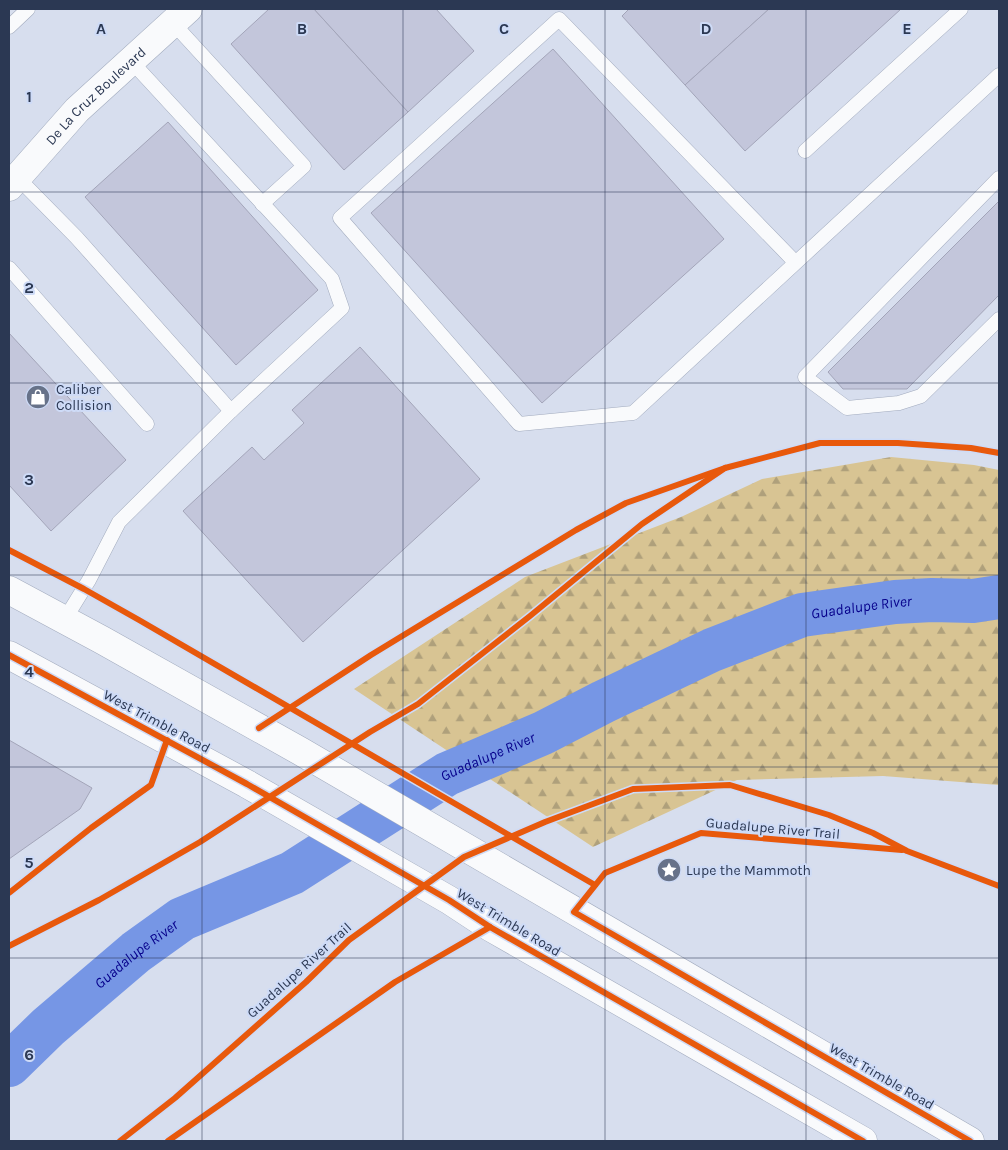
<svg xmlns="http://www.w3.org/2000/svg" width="1008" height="1150" font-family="Karla,sans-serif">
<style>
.forest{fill:url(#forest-firs)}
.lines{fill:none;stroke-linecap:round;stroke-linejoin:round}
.river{stroke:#7696e5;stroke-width:44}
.building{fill:#c3c6db;stroke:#a3a5b9}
.service-casing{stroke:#a2abbe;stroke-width:15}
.secondary-casing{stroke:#a2abbe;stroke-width:29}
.primary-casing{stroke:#a2abbe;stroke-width:29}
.service{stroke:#f9fafc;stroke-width:14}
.secondary{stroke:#f9fafc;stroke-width:28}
.primary{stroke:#f9fafc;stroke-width:28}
.cycleway-casing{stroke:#cedbf7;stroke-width:9}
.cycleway{stroke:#e8590c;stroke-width:6}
.grid{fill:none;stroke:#2b3853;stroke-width:1;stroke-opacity:0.55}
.labels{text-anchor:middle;stroke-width:4;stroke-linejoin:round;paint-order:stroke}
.street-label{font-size:14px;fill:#2b3853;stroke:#cedbf7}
.poi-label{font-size:14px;fill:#2b3853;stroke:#cedbf7;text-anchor:start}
.water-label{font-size:15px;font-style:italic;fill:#06008b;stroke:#cedbf7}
.grid-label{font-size:16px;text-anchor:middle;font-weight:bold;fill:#2b3853;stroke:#cedbf7;stroke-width:4;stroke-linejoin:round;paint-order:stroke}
</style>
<defs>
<pattern id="forest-firs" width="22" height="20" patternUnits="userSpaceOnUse" patternTransform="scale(1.25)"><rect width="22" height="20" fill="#d8c493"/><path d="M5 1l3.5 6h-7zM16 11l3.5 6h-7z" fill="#afa07b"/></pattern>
</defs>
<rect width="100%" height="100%" fill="#d7deee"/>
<polygon class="forest" points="891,457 974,465 999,470 999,785 883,776 737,780 593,847 354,689 525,577 681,517 762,479"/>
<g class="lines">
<path class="river" id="s1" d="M9 1065 48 1027 136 952 182 919 292 873 447 774 543 733 603 702 712 650 802 615 895 602 932 600 973 601 999 597"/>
</g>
<g class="building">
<polygon points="269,9 314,9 408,112 344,170 231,44"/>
<polygon points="314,9 436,9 474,51 408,112"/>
<polygon points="629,9 769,9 685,85 622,16"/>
<polygon points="769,9 901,9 745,151 685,85"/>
<polygon points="553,49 724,239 542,403 371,213"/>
<polygon points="168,122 318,290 236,365 85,197"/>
<polygon points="999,201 999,295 907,389 843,389 828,372"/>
<polygon points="9,333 126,460 51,531 9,485"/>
<polygon points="360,347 480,479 303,642 183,511 252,447 264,460 304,423 292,410"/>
<polygon points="9,740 92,788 80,809 9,859"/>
</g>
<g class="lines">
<g class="service-casing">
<g id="service">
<polyline points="173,23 304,166 262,204"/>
<polyline points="9,27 28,9"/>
<polyline points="805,151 961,9"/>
<polyline points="17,177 77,238 231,411"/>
<polyline points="999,178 805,377 847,408 899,403 921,396 999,319"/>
<polyline points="795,262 559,19 340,218 519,424 633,413 999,75"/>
<polyline points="9,268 147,424"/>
<polyline points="65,619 89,580 119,522 231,411 342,308 332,279 131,61"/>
</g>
</g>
<g class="secondary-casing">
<g id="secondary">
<path id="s2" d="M9 187 77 110 188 9"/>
</g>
</g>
<g class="primary-casing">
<g id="primary">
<polyline points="9,590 102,640 300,751 970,1141"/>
<polyline points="9,655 247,784 449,900 490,927 863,1141"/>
</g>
</g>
<use href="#service" class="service"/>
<use href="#secondary" class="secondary"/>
<use href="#primary" class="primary"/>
<g class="cycleway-casing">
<g id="cycleway">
<polyline points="9,550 84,589 139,620 595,885"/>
<polyline points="9,655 247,784 449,900 490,927 863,1141"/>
<polyline points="259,728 371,655 576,530 626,503 725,468 820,443 898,443 971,448 999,453"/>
<polyline points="902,850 701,833 605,873 574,912 970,1141"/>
<polyline points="9,893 91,828 151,785 167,740"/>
<polyline points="9,946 99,900 200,842 370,732 418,704 530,616 642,524 725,468"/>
<polyline points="120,1141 175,1098 306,982 349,940 464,857 545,822 633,789 730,785 829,815 873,833 907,851 999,886"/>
<polyline points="168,1141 395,982 490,927"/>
</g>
</g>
<use href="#cycleway" class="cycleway"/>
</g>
<path class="grid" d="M202 9V1141M403 9V1141M605 9V1141M806 9V1141M9 192H999M9 383H999M9 575H999M9 767H999M9 958H999"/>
<defs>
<g id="shop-disc" transform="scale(1.25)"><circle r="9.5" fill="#677289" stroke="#cedbf7"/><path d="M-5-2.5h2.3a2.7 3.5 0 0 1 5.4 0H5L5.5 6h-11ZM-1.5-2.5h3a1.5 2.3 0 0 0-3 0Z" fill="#fff"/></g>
<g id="sight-disc" transform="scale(1.25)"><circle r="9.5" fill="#677289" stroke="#cedbf7"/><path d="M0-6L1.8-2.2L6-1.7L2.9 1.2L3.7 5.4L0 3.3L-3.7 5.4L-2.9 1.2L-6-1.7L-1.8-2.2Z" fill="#fff"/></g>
</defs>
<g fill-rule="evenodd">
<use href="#shop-disc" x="38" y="397"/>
<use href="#sight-disc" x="669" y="870"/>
</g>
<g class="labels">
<g class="street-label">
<text dy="5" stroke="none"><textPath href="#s2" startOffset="126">De La Cruz Boulevard</textPath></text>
<text transform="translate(157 721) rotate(28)" y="5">West Trimble Road</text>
<text transform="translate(773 828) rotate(5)" y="5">Guadalupe River Trail</text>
<text transform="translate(509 922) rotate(31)" y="5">West Trimble Road</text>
<text transform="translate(299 970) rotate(-42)" y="5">Guadalupe River Trail</text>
<text transform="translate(882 1076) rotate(30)" y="5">West Trimble Road</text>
</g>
<g class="poi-label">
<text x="56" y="394">Caliber<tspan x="56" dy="16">Collision</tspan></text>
<text x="686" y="875">Lupe the Mammoth</text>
</g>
<g class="water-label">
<text dy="5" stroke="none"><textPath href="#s1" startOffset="979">Guadalupe River</textPath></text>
<text dy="5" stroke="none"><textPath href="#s1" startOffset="574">Guadalupe River</textPath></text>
<text dy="5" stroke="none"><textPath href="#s1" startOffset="169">Guadalupe River</textPath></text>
</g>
</g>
<g class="grid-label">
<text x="101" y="34">A</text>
<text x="302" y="34">B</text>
<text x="504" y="34">C</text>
<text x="706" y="34">D</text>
<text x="907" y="34">E</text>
<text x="29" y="102">1</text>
<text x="29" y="293">2</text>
<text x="29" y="485">3</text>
<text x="29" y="677">4</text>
<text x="29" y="868">5</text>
<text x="29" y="1060">6</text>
</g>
<rect width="1008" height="1150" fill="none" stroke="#2b3853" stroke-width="20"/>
</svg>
